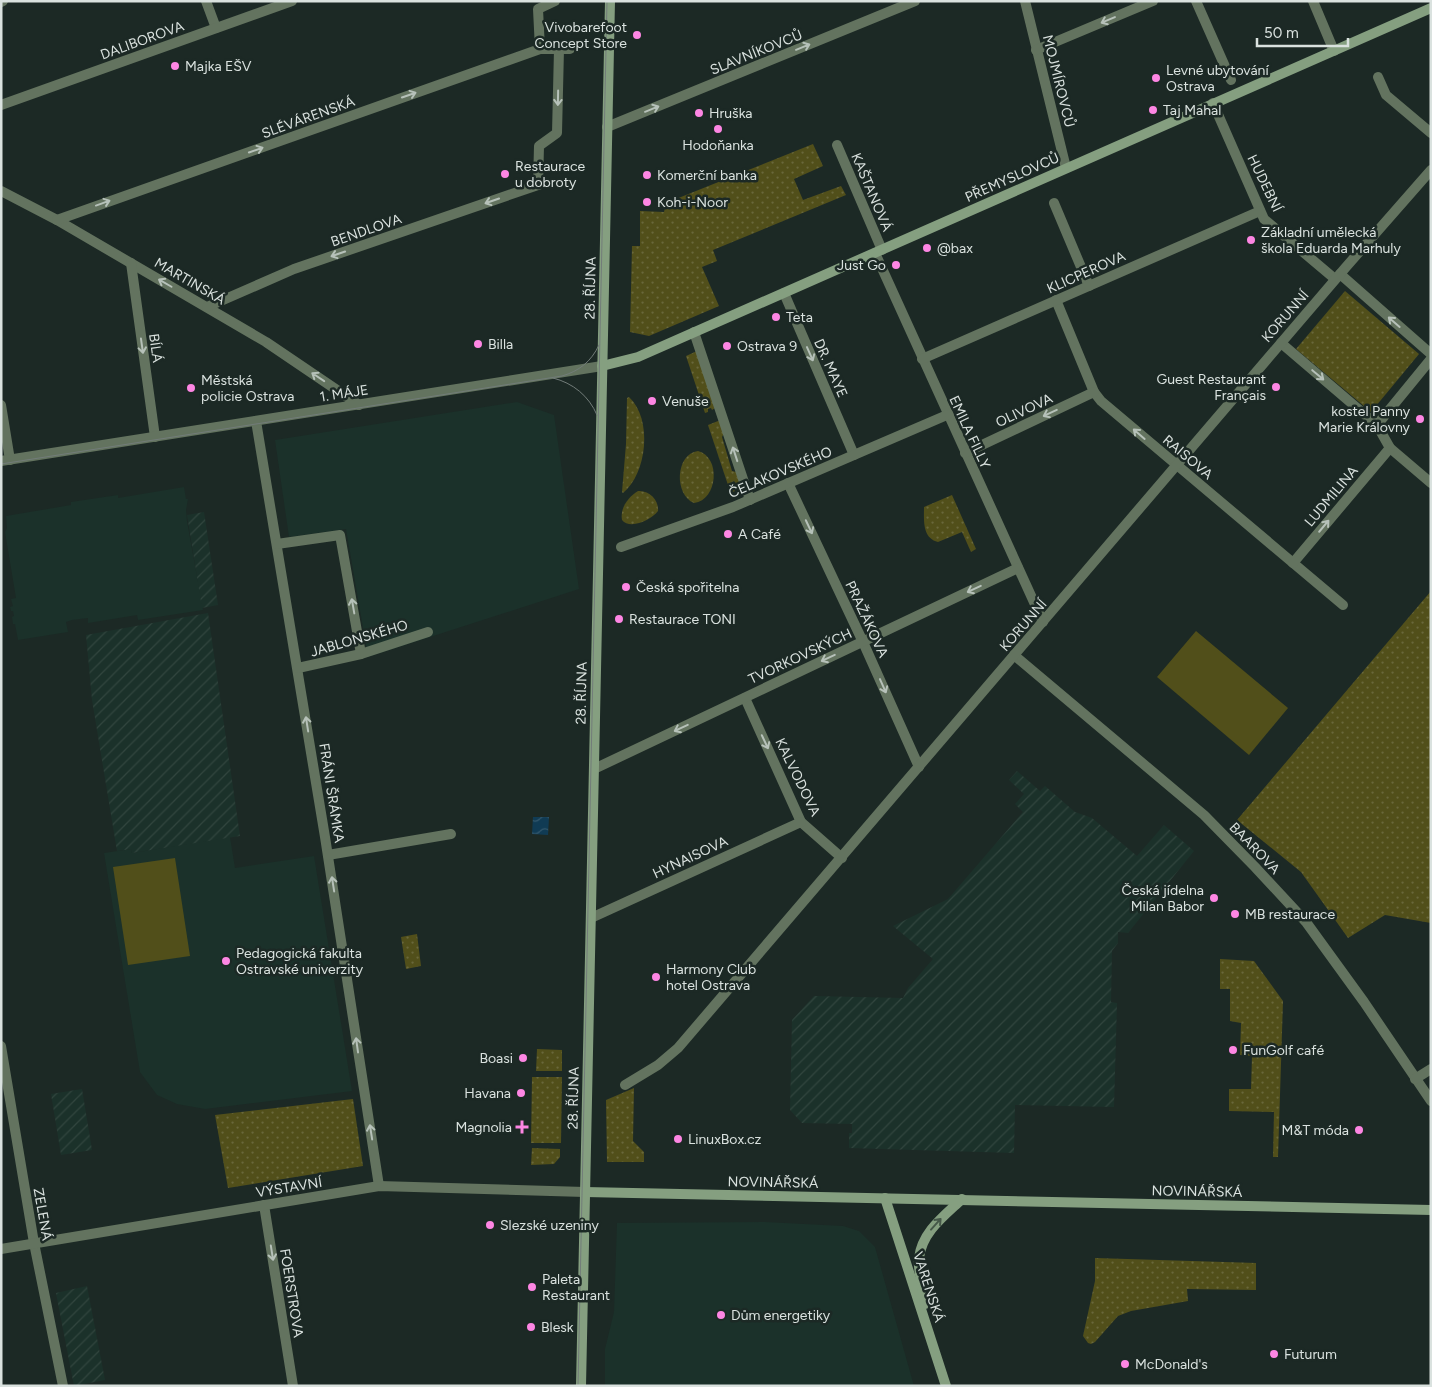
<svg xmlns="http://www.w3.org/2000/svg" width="1432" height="1387" font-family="Figtree,sans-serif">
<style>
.built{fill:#1b312a}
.industrial{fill:url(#industrial-furrows)}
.green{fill:url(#green-dots)}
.pitch{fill:#514f1a}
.water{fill:url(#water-waves)}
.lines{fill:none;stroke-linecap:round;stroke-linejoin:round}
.street{stroke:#63735f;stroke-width:10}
.secondary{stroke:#859f80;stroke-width:10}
.tram{stroke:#727c79;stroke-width:1}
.oneway{stroke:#b6c1b9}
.oneway2{stroke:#465849}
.poi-dot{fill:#fd86e3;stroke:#1c2925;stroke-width:2}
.labels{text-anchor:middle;stroke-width:5;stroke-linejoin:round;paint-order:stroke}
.poi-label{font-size:14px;fill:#dae2df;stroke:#1c2925;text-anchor:start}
.street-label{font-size:14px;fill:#dae2df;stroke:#1c2925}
</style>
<defs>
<pattern id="industrial-furrows" width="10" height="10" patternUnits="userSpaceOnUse" patternTransform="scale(1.25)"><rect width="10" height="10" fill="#1b312a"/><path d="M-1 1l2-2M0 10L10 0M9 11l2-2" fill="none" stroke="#31453e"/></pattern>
<pattern id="green-dots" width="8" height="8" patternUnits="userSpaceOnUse" patternTransform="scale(1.25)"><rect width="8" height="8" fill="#514f1a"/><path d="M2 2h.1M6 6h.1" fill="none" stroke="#69683b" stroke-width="1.8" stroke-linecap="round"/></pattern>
<pattern id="water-waves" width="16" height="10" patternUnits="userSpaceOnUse" patternTransform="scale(1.25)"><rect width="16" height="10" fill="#103b54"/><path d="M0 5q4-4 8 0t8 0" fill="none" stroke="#32576c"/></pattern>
</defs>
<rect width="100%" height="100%" fill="#1c2925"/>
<g class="built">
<polygon points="517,402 554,415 579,589 368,657 346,529 289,537 275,440"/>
<polygon points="184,487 186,499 188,499 186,510 187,521 203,610 138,620 137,615 88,623 88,618 72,620 66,622 68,632 18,640 15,624 13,624 12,617 14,616 13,611 11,611 10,607 13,606 11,599 16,598 5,532 7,528 6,516 71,505 71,502 118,495 118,498"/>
<polygon points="230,837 235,868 314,856 352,1091 205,1109 177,1104 157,1095 140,1072 104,853 131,849 132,853"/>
<polygon points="765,1222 843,1226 859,1231 875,1247 914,1386 605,1386 605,1349 614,1312 617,1223"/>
</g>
<g class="industrial">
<polygon points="204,512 218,605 202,608 187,515"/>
<polygon points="208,613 240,836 132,853 131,849 117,851 92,700 86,635"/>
<polygon points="1017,771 1040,791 1045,786 1075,812 1092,818 1137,856 1164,825 1194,851 1128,933 1118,932 1118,943 1112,951 1111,1002 1117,1003 1114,1107 1015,1105 1014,1153 849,1148 849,1133 852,1133 852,1124 802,1123 790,1110 792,1020 814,996 903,998 908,988 933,959 893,926 948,899 1023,812 1015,804 1024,794 1009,780"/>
<polygon points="82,1089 92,1150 61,1155 51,1094"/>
<polygon points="87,1286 105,1380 74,1386 56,1293"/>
</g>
<g class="green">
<polygon points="813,144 823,166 794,179 803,200 841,186 846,195 713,250 717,261 702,267 719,306 649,336 630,332 632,246 640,246 640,211 664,212 666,203"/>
<polygon points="1345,291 1419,354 1371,412 1296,349"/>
<polygon points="697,351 715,408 712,410 711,408 708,409 708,412 705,413 686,356"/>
<path d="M629 397C653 419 647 474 623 493L622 492 626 444 627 398Z"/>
<polygon points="718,421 719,421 724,433 722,437 732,471 736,472 742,489 732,492 730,491 708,425"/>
<path d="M698 451C721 457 718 500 694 503 674 495 675 454 698 451Z"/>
<path d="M638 491C649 490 659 500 658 511 651 520 630 530 622 520 620 508 628 497 638 491Z"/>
<path d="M952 495 976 549 971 552 962 532 938 542C922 538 924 520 924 507Z"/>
<polygon points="1431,591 1431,923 1385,915 1348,938 1301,872 1237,820"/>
<polygon points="417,934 421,966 406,969 401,937"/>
<polygon points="1220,959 1254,961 1283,1001 1278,1157 1273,1157 1274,1112 1229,1111 1229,1089 1251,1089 1252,1056 1240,1055 1241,1023 1230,1021 1230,989 1220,989"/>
<polygon points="537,1049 562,1050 562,1071 536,1071"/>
<polygon points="532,1077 562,1077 561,1143 531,1143"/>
<polygon points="634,1088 633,1141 644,1152 644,1162 607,1162 606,1100"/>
<polygon points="353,1099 363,1166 228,1188 215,1115"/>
<polygon points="532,1148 560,1149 560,1157 554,1164 531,1165"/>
<polygon points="1095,1258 1256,1263 1256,1290 1187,1289 1188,1301 1131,1311 1118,1316 1095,1342 1091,1344 1088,1343 1083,1336 1095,1281"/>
</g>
<g class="pitch">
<polygon points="1196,631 1288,708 1249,755 1157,677"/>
<polygon points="175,858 190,956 128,965 113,867"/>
</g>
<polygon class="water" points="533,817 549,817 548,835 532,834"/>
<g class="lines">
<g class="street">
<polyline points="206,1 216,28"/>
<polyline points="1025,1 1066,168"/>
<polyline points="1196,1 1231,80"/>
<polyline points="1313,1 1334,51"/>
<polyline points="1,2 3,1"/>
<polyline points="540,49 538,9 555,1"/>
<polyline points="1036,50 1153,1"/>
<polyline points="1378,77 1386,95 1431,133"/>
<polyline points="1213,103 1264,219 1335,279"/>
<polyline points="1,105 292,1"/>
<polyline points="607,127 915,1"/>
<polyline points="837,145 882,250"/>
<polyline points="1,191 57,220 266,342 359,405"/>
<polyline points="1054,203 1089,286"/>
<polyline points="57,220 540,49 570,49"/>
<polyline points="875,253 1043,622"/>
<polyline points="131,263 155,437"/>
<polyline points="1340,274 1431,354"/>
<polyline points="784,293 854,455"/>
<polyline points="1056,300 1094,392 1101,401 1343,605"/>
<polyline points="207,307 294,269 538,185 539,146 557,133 559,49"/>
<polyline points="694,332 750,500"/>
<polyline points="1281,343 1377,425 1390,448 1431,483"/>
<polyline points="922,359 1260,211"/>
<polyline points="1,405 10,460"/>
<polyline points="256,421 325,837 379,1186"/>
<polyline points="1377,425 1431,359"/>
<polyline points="965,453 1094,392"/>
<polyline points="1,461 602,366"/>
<polyline points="788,483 863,642 919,767"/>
<polyline points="277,544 340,535 361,654"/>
<polyline points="621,547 733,507 947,415"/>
<polyline points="1293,563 1390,448"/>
<polyline points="1014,655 1204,815 1255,867 1306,922 1364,1002 1431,1101"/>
<polyline points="298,668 361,654 428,632"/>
<polyline points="745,698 801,822 842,858"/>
<polyline points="594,769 1018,568"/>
<polyline points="328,855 451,834"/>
<polyline points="591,918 801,822"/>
<polyline points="1,1046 34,1243 63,1386"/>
<polyline points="1415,1079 1431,1069"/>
<polyline points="625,1085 658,1065 678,1048 1346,267 1431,170"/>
<polyline points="264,1205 293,1386"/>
<polyline points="1,1249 379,1186 585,1192"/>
</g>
<g class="secondary">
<polyline points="602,366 638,357 1431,8"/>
<polyline points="585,1192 1431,1210"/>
<polyline points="885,1198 946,1386"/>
<path d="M925 1304C924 1292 917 1268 919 1258 922 1232 944 1216 962 1199"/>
<polyline points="581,1386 610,1"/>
</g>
<g class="tram">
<path d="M553 378C573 383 589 396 597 415"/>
<path d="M1 464 562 376C579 371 591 362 599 345"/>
<polyline points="578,1386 607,1"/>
</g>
</g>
<defs><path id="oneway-shaft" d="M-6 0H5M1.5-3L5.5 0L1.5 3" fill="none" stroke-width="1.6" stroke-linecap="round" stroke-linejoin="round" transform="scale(1.25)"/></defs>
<g class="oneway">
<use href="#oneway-shaft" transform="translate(1108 20) rotate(157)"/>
<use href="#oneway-shaft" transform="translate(803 47) rotate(-22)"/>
<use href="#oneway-shaft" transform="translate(409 95) rotate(-19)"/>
<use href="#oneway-shaft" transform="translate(558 98) rotate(91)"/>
<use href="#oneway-shaft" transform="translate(652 109) rotate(-22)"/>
<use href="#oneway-shaft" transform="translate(256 150) rotate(-19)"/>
<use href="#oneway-shaft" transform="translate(492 201) rotate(161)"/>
<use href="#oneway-shaft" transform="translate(103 203) rotate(-20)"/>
<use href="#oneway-shaft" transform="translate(338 254) rotate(161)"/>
<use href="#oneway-shaft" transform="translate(165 283) rotate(-150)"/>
<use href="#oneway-shaft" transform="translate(1394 322) rotate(-139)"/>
<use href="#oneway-shaft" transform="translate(142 346) rotate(82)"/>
<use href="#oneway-shaft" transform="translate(810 354) rotate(66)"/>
<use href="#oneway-shaft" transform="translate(1318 375) rotate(40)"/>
<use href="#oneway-shaft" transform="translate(318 377) rotate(-146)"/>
<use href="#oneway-shaft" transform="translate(1050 413) rotate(155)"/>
<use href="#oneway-shaft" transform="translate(1139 434) rotate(-139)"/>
<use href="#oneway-shaft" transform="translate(735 454) rotate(-108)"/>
<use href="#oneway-shaft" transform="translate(1324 526) rotate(-50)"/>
<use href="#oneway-shaft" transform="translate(809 527) rotate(65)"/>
<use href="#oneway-shaft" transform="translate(974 589) rotate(155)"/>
<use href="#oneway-shaft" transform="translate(353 606) rotate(-100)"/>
<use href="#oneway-shaft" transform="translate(828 658) rotate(155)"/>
<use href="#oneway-shaft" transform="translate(883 686) rotate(66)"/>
<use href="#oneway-shaft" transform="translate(307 724) rotate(-99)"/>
<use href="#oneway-shaft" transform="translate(681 728) rotate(155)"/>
<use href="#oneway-shaft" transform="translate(765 742) rotate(65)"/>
<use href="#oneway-shaft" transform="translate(333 884) rotate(-99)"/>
<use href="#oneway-shaft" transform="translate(357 1045) rotate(-98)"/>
<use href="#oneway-shaft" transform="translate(371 1132) rotate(-99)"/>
<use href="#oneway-shaft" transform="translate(272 1253) rotate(81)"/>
</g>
<use class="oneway2" href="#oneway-shaft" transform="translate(936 1224) rotate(-48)"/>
<g class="poi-dot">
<circle cx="637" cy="35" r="5"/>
<circle cx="175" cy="66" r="5"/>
<circle cx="1156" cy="78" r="5"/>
<circle cx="1153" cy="110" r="5"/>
<circle cx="699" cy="113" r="5"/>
<circle cx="718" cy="129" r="5"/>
<circle cx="505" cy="174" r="5"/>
<circle cx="647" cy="175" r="5"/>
<circle cx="647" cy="202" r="5"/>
<circle cx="1251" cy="240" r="5"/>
<circle cx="927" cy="248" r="5"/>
<circle cx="896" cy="265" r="5"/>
<circle cx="776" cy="317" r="5"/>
<circle cx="478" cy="344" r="5"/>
<circle cx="727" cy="346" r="5"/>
<circle cx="1276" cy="387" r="5"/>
<circle cx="191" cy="388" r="5"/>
<circle cx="652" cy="401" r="5"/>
<circle cx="1420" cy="419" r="5"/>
<circle cx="728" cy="534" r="5"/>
<circle cx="626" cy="587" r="5"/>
<circle cx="619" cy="619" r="5"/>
<circle cx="1214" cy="898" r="5"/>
<circle cx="1235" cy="914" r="5"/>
<circle cx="226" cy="961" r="5"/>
<circle cx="656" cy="977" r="5"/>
<circle cx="1233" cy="1050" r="5"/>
<circle cx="523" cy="1058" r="5"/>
<circle cx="521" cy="1093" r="5"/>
<path d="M519.5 1119.5h5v5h5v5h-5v5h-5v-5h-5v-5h5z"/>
<circle cx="1359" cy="1130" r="5"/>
<circle cx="678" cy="1139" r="5"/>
<circle cx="490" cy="1225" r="5"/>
<circle cx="532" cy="1287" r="5"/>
<circle cx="721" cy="1315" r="5"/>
<circle cx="531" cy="1327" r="5"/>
<circle cx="1274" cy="1354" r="5"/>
<circle cx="1125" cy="1364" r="5"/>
</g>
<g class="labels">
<g class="poi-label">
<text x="627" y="32" text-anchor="end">Vivobarefoot<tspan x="627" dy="16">Concept Store</tspan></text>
<text x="185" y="71">Majka EŠV</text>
<text x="1166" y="75">Levné ubytování<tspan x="1166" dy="16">Ostrava</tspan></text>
<text x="1163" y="115">Taj Mahal</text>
<text x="709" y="118">Hruška</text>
<text x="718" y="150" text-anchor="middle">Hodoňanka</text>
<text x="515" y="171">Restaurace<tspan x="515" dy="16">u dobroty</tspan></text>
<text x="657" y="180">Komerční banka</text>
<text x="657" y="207">Koh-i-Noor</text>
<text x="1261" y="237">Základní umělecká<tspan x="1261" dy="16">škola Eduarda Marhuly</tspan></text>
<text x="937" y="253">@bax</text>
<text x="886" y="270" text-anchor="end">Just Go</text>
<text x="786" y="322">Teta</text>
<text x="488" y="349">Billa</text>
<text x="737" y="351">Ostrava 9</text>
<text x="1266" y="384" text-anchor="end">Guest Restaurant<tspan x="1266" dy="16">Français</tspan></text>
<text x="201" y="385">Městská<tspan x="201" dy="16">policie Ostrava</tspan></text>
<text x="662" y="406">Venuše</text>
<text x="1410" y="416" text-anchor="end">kostel Panny<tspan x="1410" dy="16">Marie Královny</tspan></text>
<text x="738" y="539">A Café</text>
<text x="636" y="592">Česká spořitelna</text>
<text x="629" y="624">Restaurace TONI</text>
<text x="1204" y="895" text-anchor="end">Česká jídelna<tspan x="1204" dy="16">Milan Babor</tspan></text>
<text x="1245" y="919">MB restaurace</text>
<text x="236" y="958">Pedagogická fakulta<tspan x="236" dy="16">Ostravské univerzity</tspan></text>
<text x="666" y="974">Harmony Club<tspan x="666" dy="16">hotel Ostrava</tspan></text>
<text x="1243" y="1055">FunGolf café</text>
<text x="513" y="1063" text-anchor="end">Boasi</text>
<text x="511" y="1098" text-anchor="end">Havana</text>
<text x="512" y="1132" text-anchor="end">Magnolia</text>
<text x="1349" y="1135" text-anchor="end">M&amp;T móda</text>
<text x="688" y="1144">LinuxBox.cz</text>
<text x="500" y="1230">Slezské uzeniny</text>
<text x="542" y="1284">Paleta<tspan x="542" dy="16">Restaurant</tspan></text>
<text x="731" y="1320">Dům energetiky</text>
<text x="541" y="1332">Blesk</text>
<text x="1284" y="1359">Futurum</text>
<text x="1135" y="1369">McDonald's</text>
</g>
<g class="street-label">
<text transform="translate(142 40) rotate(-20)" y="5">DALIBOROVA</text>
<text transform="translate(756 52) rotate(-22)" y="5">SLAVNÍKOVCŮ</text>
<text transform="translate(1059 81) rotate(76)" y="5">MOJMÍROVCŮ</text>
<text transform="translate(308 117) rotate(-20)" y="5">SLÉVÁRENSKÁ</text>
<text transform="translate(1012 177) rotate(-24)" y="5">PŘEMYSLOVCŮ</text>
<text transform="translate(1265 183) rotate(64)" y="5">HUDEBNÍ</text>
<text transform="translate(872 192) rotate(67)" y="5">KAŠTANOVÁ</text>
<text transform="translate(366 230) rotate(-19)" y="5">BENDLOVA</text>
<text transform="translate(1086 272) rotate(-24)" y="5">KLICPEROVA</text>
<text transform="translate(190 281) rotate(30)" y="5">MARTINSKÁ</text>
<text transform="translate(590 288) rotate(-89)" y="5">28. ŘÍJNA</text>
<text transform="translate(1285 316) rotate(-49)" y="5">KORUNNÍ</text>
<text transform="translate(156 348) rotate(82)" y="5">BÍLÁ</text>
<text transform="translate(831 368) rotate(66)" y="5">DR. MAYE</text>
<text transform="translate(344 393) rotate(-9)" y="5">1. MÁJE</text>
<text transform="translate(1024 410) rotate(-25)" y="5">OLIVOVA</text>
<text transform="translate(970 432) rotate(65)" y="5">EMILA FILLY</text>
<text transform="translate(1188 457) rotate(40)" y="5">RAISOVA</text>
<text transform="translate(780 472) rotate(-23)" y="5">ČELAKOVSKÉHO</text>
<text transform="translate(1331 496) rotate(-50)" y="5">LUDMILINA</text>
<text transform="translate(867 619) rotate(65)" y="5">PRAŽÁKOVA</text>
<text transform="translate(1023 625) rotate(-49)" y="5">KORUNNÍ</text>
<text transform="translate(359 638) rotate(-16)" y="5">JABLONSKÉHO</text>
<text transform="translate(800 656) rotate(-25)" y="5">TVORKOVSKÝCH</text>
<text transform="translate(581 693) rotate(-89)" y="5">28. ŘÍJNA</text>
<text transform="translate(798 777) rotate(64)" y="5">KALVODOVA</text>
<text transform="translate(332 793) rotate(81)" y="5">FRÁNI ŠRÁMKA</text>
<text transform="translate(1255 848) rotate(46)" y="5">BAAROVA</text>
<text transform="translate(690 857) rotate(-25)" y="5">HYNAISOVA</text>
<text transform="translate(573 1098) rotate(-89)" y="5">28. ŘÍJNA</text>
<text transform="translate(773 1182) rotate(1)" y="5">NOVINÁŘSKÁ</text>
<text transform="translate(289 1187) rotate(-9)" y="5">VÝSTAVNÍ</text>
<text transform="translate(1197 1191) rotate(1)" y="5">NOVINÁŘSKÁ</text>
<text transform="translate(43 1214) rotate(80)" y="5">ZELENÁ</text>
<text transform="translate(929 1287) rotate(72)" y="5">VARENSKÁ</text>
<text transform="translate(292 1293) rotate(81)" y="5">FOERSTROVA</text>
</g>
</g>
<rect width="1432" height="1387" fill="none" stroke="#dae2df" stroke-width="5"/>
<path d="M1257 38v8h91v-8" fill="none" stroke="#dae2df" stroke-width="2.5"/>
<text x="1264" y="38" font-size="15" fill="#dae2df" stroke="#1c2925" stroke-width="4" paint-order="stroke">50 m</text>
</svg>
